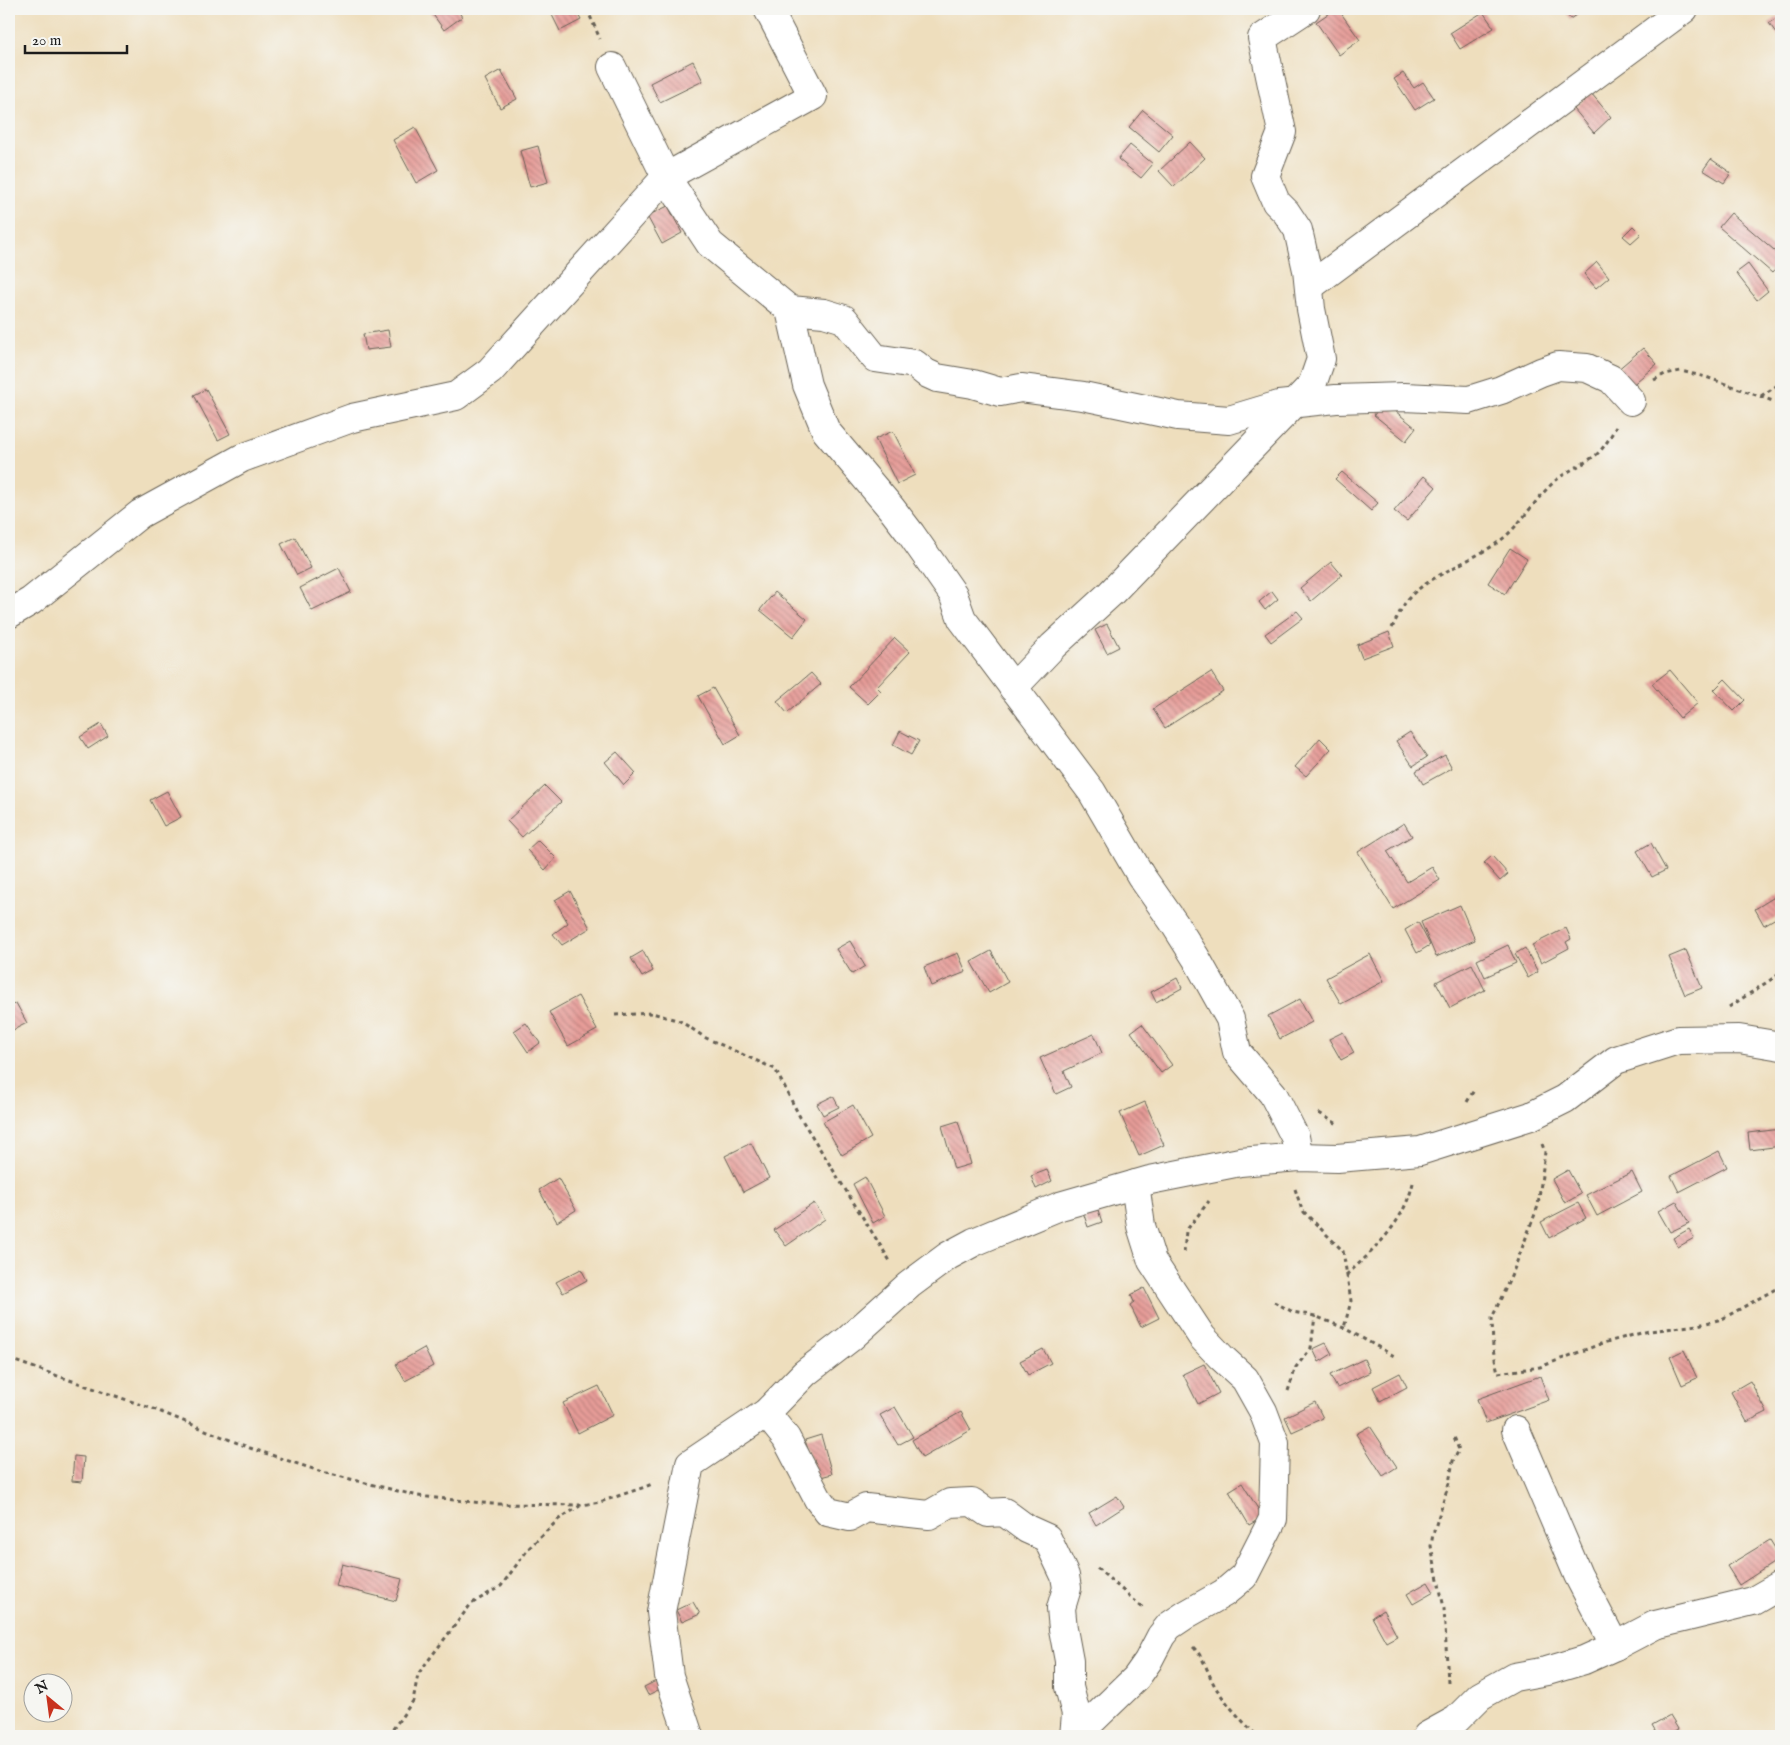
<svg xmlns="http://www.w3.org/2000/svg" width="1790" height="1745" font-family="'IM FELL English',serif">
<style>
.building{fill:url(#building-back-hatch)}
.lines{fill:none;stroke-linecap:round;stroke-linejoin:round}
.street-casing{stroke:#666054;stroke-width:30}
.path{stroke:#666054;stroke-width:3;stroke-dasharray:4 4;stroke-linecap:butt}
.street{stroke:#fff;stroke-width:28}
</style>
<defs>
<pattern id="building-back-hatch" width="6" height="6" patternUnits="userSpaceOnUse" patternTransform="scale(1.25)"><rect width="6" height="6" fill="#e69c98"/><path d="M-1 5l2 2M0 0l6 6M5-1l2 2" fill="none" stroke="#ba7e7b"/></pattern>
</defs>
<rect width="100%" height="100%" fill="#f6f6f2"/>
<filter id="ink" filterUnits="userSpaceOnUse"><feTurbulence type="fractalNoise" baseFrequency=".02" numOctaves="2"/><feDisplacementMap in="SourceGraphic" scale="10" xChannelSelector="R" yChannelSelector="G"/><feConvolveMatrix kernelMatrix="1 2 1 2 8 2 1 2 1" color-interpolation-filters="sRGB"/></filter>
<filter id="wash" filterUnits="userSpaceOnUse"><feTurbulence type="fractalNoise" baseFrequency=".0096" numOctaves="4" result="noise"/><feDisplacementMap in="SourceGraphic" scale="20" xChannelSelector="R" yChannelSelector="G"/><feGaussianBlur stdDeviation="1.12" result="paint"/><feColorMatrix in="noise" values="0 0 0 0 0 0 0 0 0 0 0 0 0 0 0 0 0 1.4 0 .05"/><feComposite in="paint" operator="in"/></filter>
<g filter="url(#wash)">
<rect width="100%" height="100%" fill="#eedebd"/>
<g id="blocks">
<g class="building">
<polygon points="429,9 457,9 462,17 444,30"/>
<polygon points="549,9 575,9 581,20 560,31"/>
<polygon points="1335,9 1338,9 1360,40 1339,55 1316,22"/>
<polygon points="1564,9 1585,9 1570,19"/>
<polygon points="1483,12 1494,28 1460,49 1450,33"/>
<polygon points="1781,15 1781,40 1769,23"/>
<polygon points="693,61 703,81 660,102 650,83"/>
<polygon points="501,70 517,99 500,108 485,79"/>
<polygon points="1403,73 1414,88 1423,82 1434,98 1415,110 1394,79"/>
<polygon points="1591,93 1611,117 1594,133 1574,109"/>
<polygon points="1143,110 1173,135 1159,152 1129,127"/>
<polygon points="415,127 438,170 416,183 393,140"/>
<polygon points="1190,142 1205,158 1174,187 1159,171"/>
<polygon points="1130,145 1153,164 1141,178 1118,159"/>
<polygon points="538,146 548,182 530,187 520,151"/>
<polygon points="1711,159 1731,173 1724,183 1703,170"/>
<polygon points="668,206 682,233 662,244 647,216"/>
<polygon points="1731,213 1781,256 1781,263 1772,273 1719,227"/>
<polygon points="1633,226 1641,234 1631,243 1623,236"/>
<polygon points="1597,262 1609,277 1596,288 1584,274"/>
<polygon points="1748,264 1768,291 1757,300 1736,273"/>
<polygon points="388,330 391,347 366,350 363,334"/>
<polygon points="1643,348 1657,364 1630,387 1616,371"/>
<polygon points="206,389 230,434 218,440 194,395"/>
<polygon points="1384,402 1416,428 1406,441 1374,415"/>
<polygon points="893,431 915,475 897,484 875,439"/>
<polygon points="1342,472 1378,503 1371,511 1335,479"/>
<polygon points="1424,476 1436,487 1407,521 1394,511"/>
<polygon points="295,537 311,568 297,575 281,544"/>
<polygon points="1510,548 1527,559 1505,594 1488,583"/>
<polygon points="1331,562 1342,575 1311,601 1300,588"/>
<polygon points="339,568 351,592 312,611 300,588"/>
<polygon points="1272,591 1278,599 1265,610 1259,602"/>
<polygon points="775,592 807,619 793,637 760,610"/>
<polygon points="1297,611 1303,618 1271,642 1265,634"/>
<polygon points="1107,624 1119,647 1107,653 1095,630"/>
<polygon points="1389,632 1394,646 1362,658 1357,645"/>
<polygon points="895,638 910,652 877,687 881,691 868,704 849,687"/>
<polygon points="1670,670 1698,703 1680,718 1652,684"/>
<polygon points="1211,672 1223,691 1165,728 1153,709"/>
<polygon points="811,673 821,684 787,713 777,701"/>
<polygon points="1725,679 1745,700 1734,711 1714,690"/>
<polygon points="713,688 740,735 725,744 698,696"/>
<polygon points="101,724 108,736 88,749 80,737"/>
<polygon points="900,731 919,741 911,755 893,745"/>
<polygon points="1410,732 1427,757 1413,766 1396,741"/>
<polygon points="1320,738 1331,749 1306,776 1295,767"/>
<polygon points="617,752 636,773 624,785 605,762"/>
<polygon points="1445,755 1452,768 1423,784 1416,771"/>
<polygon points="545,786 561,802 522,837 507,821"/>
<polygon points="167,791 181,817 164,826 150,800"/>
<polygon points="1404,823 1412,836 1387,851 1407,882 1432,867 1440,880 1393,909 1358,852"/>
<polygon points="538,840 556,858 545,870 527,850"/>
<polygon points="1651,843 1666,870 1652,877 1637,851"/>
<polygon points="1492,856 1508,874 1500,881 1484,863"/>
<polygon points="570,891 590,928 562,945 553,934 568,923 555,900"/>
<polygon points="1781,893 1781,915 1764,925 1755,909"/>
<polygon points="1460,905 1475,940 1436,957 1421,922"/>
<polygon points="1418,922 1430,945 1417,953 1405,930"/>
<polygon points="1566,928 1571,939 1566,942 1569,948 1541,963 1532,945"/>
<polygon points="850,941 865,966 852,974 836,949"/>
<polygon points="1508,945 1516,963 1485,977 1477,960"/>
<polygon points="1525,948 1538,972 1528,978 1515,954"/>
<polygon points="1686,950 1702,988 1685,995 1669,957"/>
<polygon points="643,951 653,971 642,977 631,958"/>
<polygon points="991,951 1008,982 989,993 971,962"/>
<polygon points="958,953 966,972 931,986 924,967"/>
<polygon points="1370,954 1384,981 1341,1004 1326,978"/>
<polygon points="1472,964 1485,990 1450,1008 1436,982"/>
<polygon points="1177,978 1182,988 1156,1002 1151,992"/>
<polygon points="578,996 597,1030 568,1046 549,1012"/>
<polygon points="1300,999 1312,1022 1280,1039 1268,1016"/>
<polygon points="16,1003 27,1023 9,1032 9,1007"/>
<polygon points="526,1023 540,1043 528,1052 514,1031"/>
<polygon points="1142,1024 1172,1065 1161,1073 1131,1032"/>
<polygon points="1343,1032 1354,1053 1341,1060 1329,1039"/>
<polygon points="1094,1034 1102,1053 1064,1071 1071,1087 1056,1094 1040,1058"/>
<polygon points="833,1096 839,1107 823,1115 817,1104"/>
<polygon points="1145,1102 1164,1145 1139,1156 1120,1113"/>
<polygon points="853,1105 871,1138 842,1155 823,1122"/>
<polygon points="958,1121 971,1164 954,1169 942,1126"/>
<polygon points="1781,1129 1781,1146 1750,1150 1748,1133"/>
<polygon points="751,1143 769,1178 743,1192 725,1156"/>
<polygon points="1719,1151 1727,1167 1679,1192 1671,1176"/>
<polygon points="1047,1170 1052,1181 1036,1189 1031,1176"/>
<polygon points="1568,1170 1581,1194 1565,1203 1552,1179"/>
<polygon points="1632,1172 1642,1192 1597,1216 1586,1195"/>
<polygon points="865,1177 885,1216 873,1223 853,1184"/>
<polygon points="558,1178 576,1210 557,1222 539,1190"/>
<polygon points="1676,1201 1689,1223 1670,1232 1658,1211"/>
<polygon points="814,1203 825,1219 786,1246 774,1230"/>
<polygon points="1578,1203 1586,1218 1549,1238 1541,1222"/>
<polygon points="1096,1204 1102,1222 1088,1227 1082,1209"/>
<polygon points="1689,1229 1694,1238 1678,1247 1673,1238"/>
<polygon points="581,1269 587,1280 563,1293 556,1282"/>
<polygon points="1144,1288 1159,1318 1141,1327 1130,1305 1134,1302 1131,1295"/>
<polygon points="1326,1343 1332,1354 1319,1362 1313,1349"/>
<polygon points="424,1348 433,1366 405,1381 396,1364"/>
<polygon points="1043,1349 1051,1363 1028,1375 1020,1361"/>
<polygon points="1684,1350 1697,1378 1682,1385 1670,1357"/>
<polygon points="1364,1359 1370,1372 1337,1388 1330,1375"/>
<polygon points="1204,1364 1219,1393 1198,1404 1183,1374"/>
<polygon points="1400,1373 1407,1387 1380,1401 1373,1387"/>
<polygon points="1540,1376 1549,1400 1486,1423 1477,1399"/>
<polygon points="1750,1381 1767,1412 1747,1422 1731,1392"/>
<polygon points="599,1386 613,1415 578,1433 563,1403"/>
<polygon points="1315,1402 1323,1418 1292,1432 1285,1417"/>
<polygon points="895,1407 913,1437 898,1445 880,1415"/>
<polygon points="961,1412 971,1430 922,1458 912,1440"/>
<polygon points="1370,1426 1397,1467 1383,1476 1356,1434"/>
<polygon points="821,1435 832,1474 817,1478 805,1440"/>
<polygon points="74,1456 84,1457 82,1482 72,1481"/>
<polygon points="1242,1483 1263,1517 1249,1525 1229,1491"/>
<polygon points="1117,1496 1124,1507 1096,1525 1089,1513"/>
<polygon points="1770,1540 1781,1558 1739,1585 1727,1566"/>
<polygon points="342,1564 402,1579 396,1601 336,1586"/>
<polygon points="1428,1582 1434,1592 1413,1604 1407,1594"/>
<polygon points="693,1602 700,1614 682,1622 676,1610"/>
<polygon points="1383,1610 1397,1636 1386,1642 1372,1617"/>
<polygon points="658,1680 662,1688 648,1695 644,1687"/>
<polygon points="1670,1716 1678,1729 1664,1736 1658,1736 1652,1726"/>
</g>
</g>
</g>
<g filter="url(#ink)">
<use href="#blocks" fill-opacity="0" stroke="#666054" stroke-width="1"/>
<g class="lines">
<g class="street-casing">
<g id="street">
<polyline points="612,67 666,177 710,244 790,310 807,385 826,431 891,508 911,534 953,594 962,619 1092,792 1141,876 1174,923 1196,958 1230,1019 1237,1052 1273,1094 1295,1137 1299,1157"/>
<polyline points="1309,287 1684,9"/>
<polyline points="790,310 824,313 844,319 875,358 915,364 926,373 937,378 973,384 1000,392 1021,388 1083,396 1178,416 1229,420 1279,405 1336,399 1404,397 1469,400 1501,390 1541,372 1558,366 1587,368 1611,379 1631,401"/>
<polyline points="9,614 31,601 140,514 242,458 352,418 456,396 490,371 666,177 813,96 768,9"/>
<polyline points="1013,688 1053,646 1111,593 1312,385 1321,359 1311,309 1307,270 1298,230 1286,212 1276,202 1265,176 1282,132 1262,38 1306,9"/>
<polyline points="766,1413 786,1438 818,1499 828,1512 850,1517 866,1508 929,1515 950,1503 972,1502 988,1513 1004,1512 1027,1529 1047,1538 1065,1576 1067,1588 1061,1608 1063,1629 1069,1661 1069,1687 1076,1714 1074,1736"/>
<polyline points="1516,1430 1578,1575 1615,1646"/>
<polyline points="689,1736 669,1676 661,1612 690,1464 766,1413 805,1373 849,1339 909,1285 948,1256 974,1242 1060,1206 1150,1180 1240,1162 1299,1157 1337,1158 1420,1151 1531,1116 1565,1099 1616,1060 1678,1040 1739,1039 1781,1046"/>
<polyline points="1076,1736 1136,1678 1148,1661 1161,1636 1169,1626 1187,1614 1224,1593 1244,1576 1273,1519 1275,1443 1263,1411 1245,1379 1221,1357 1202,1337 1152,1261 1141,1226 1135,1184"/>
<polyline points="1427,1736 1456,1720 1480,1696 1514,1677 1547,1671 1584,1660 1615,1646 1655,1625 1753,1601 1781,1585"/>
</g>
</g>
<g class="path">
<polyline points="587,9 600,39"/>
<polyline points="1654,380 1665,374 1681,371 1706,377 1781,404"/>
<polyline points="1761,396 1781,383"/>
<path d="M1392 628C1397 618 1402 606 1409 598 1427 577 1473 560 1497 543 1520 527 1533 501 1554 482 1566 471 1583 465 1596 455 1605 447 1610 437 1616 427"/>
<polyline points="1729,1007 1781,973"/>
<polyline points="615,1015 652,1013 680,1021 706,1038 775,1069 800,1117 890,1261"/>
<polyline points="1467,1102 1474,1090"/>
<polyline points="1319,1113 1339,1125"/>
<polyline points="1542,1144 1545,1152 1538,1206 1513,1272 1492,1318 1493,1349 1498,1373 1540,1367 1603,1343 1649,1331 1698,1325 1722,1319 1781,1286"/>
<polyline points="1295,1189 1302,1210 1343,1251 1351,1301 1344,1328"/>
<polyline points="1184,1252 1186,1231 1209,1201"/>
<path d="M1346 1275C1375 1250 1404 1222 1413 1183"/>
<polyline points="1274,1302 1293,1312 1315,1316 1344,1328 1396,1357"/>
<polyline points="9,1359 156,1410 250,1448 322,1472 418,1496 492,1504 582,1505 600,1502 645,1487 654,1483"/>
<polyline points="1288,1391 1296,1367 1311,1348 1315,1316"/>
<polyline points="1097,1568 1143,1608"/>
<path d="M1193 1647C1206 1659 1208 1677 1218 1691 1229 1707 1243 1722 1257 1736"/>
<polyline points="1448,1683 1444,1608 1431,1546 1433,1534 1449,1483 1453,1461 1459,1450 1453,1434"/>
<polyline points="388,1736 413,1701 418,1674 471,1604 501,1586 529,1548 559,1519 580,1506"/>
</g>
<use href="#street" class="street"/>
</g>
</g>
<rect width="1790" height="1745" fill="none" stroke="#f6f6f2" stroke-width="30"/>
<g transform="translate(48 1698) rotate(331)"><circle r="24" fill="#f6f6f2" stroke="#9f9f9c"/>
<path d="M0-4L9 19L0 12L-9 19Z" fill="#c8321e"/>
<text y="-8" font-size="14" font-weight="bold" text-anchor="middle" fill="#1c1c1c">N</text>
</g>
<path d="M25 45v8h102v-8" fill="none" stroke="#1c1c1c" stroke-width="2.5"/>
<text x="32" y="45" font-size="15" fill="#1c1c1c" stroke="#f6f6f2" stroke-width="4" paint-order="stroke">20 m</text>
</svg>
